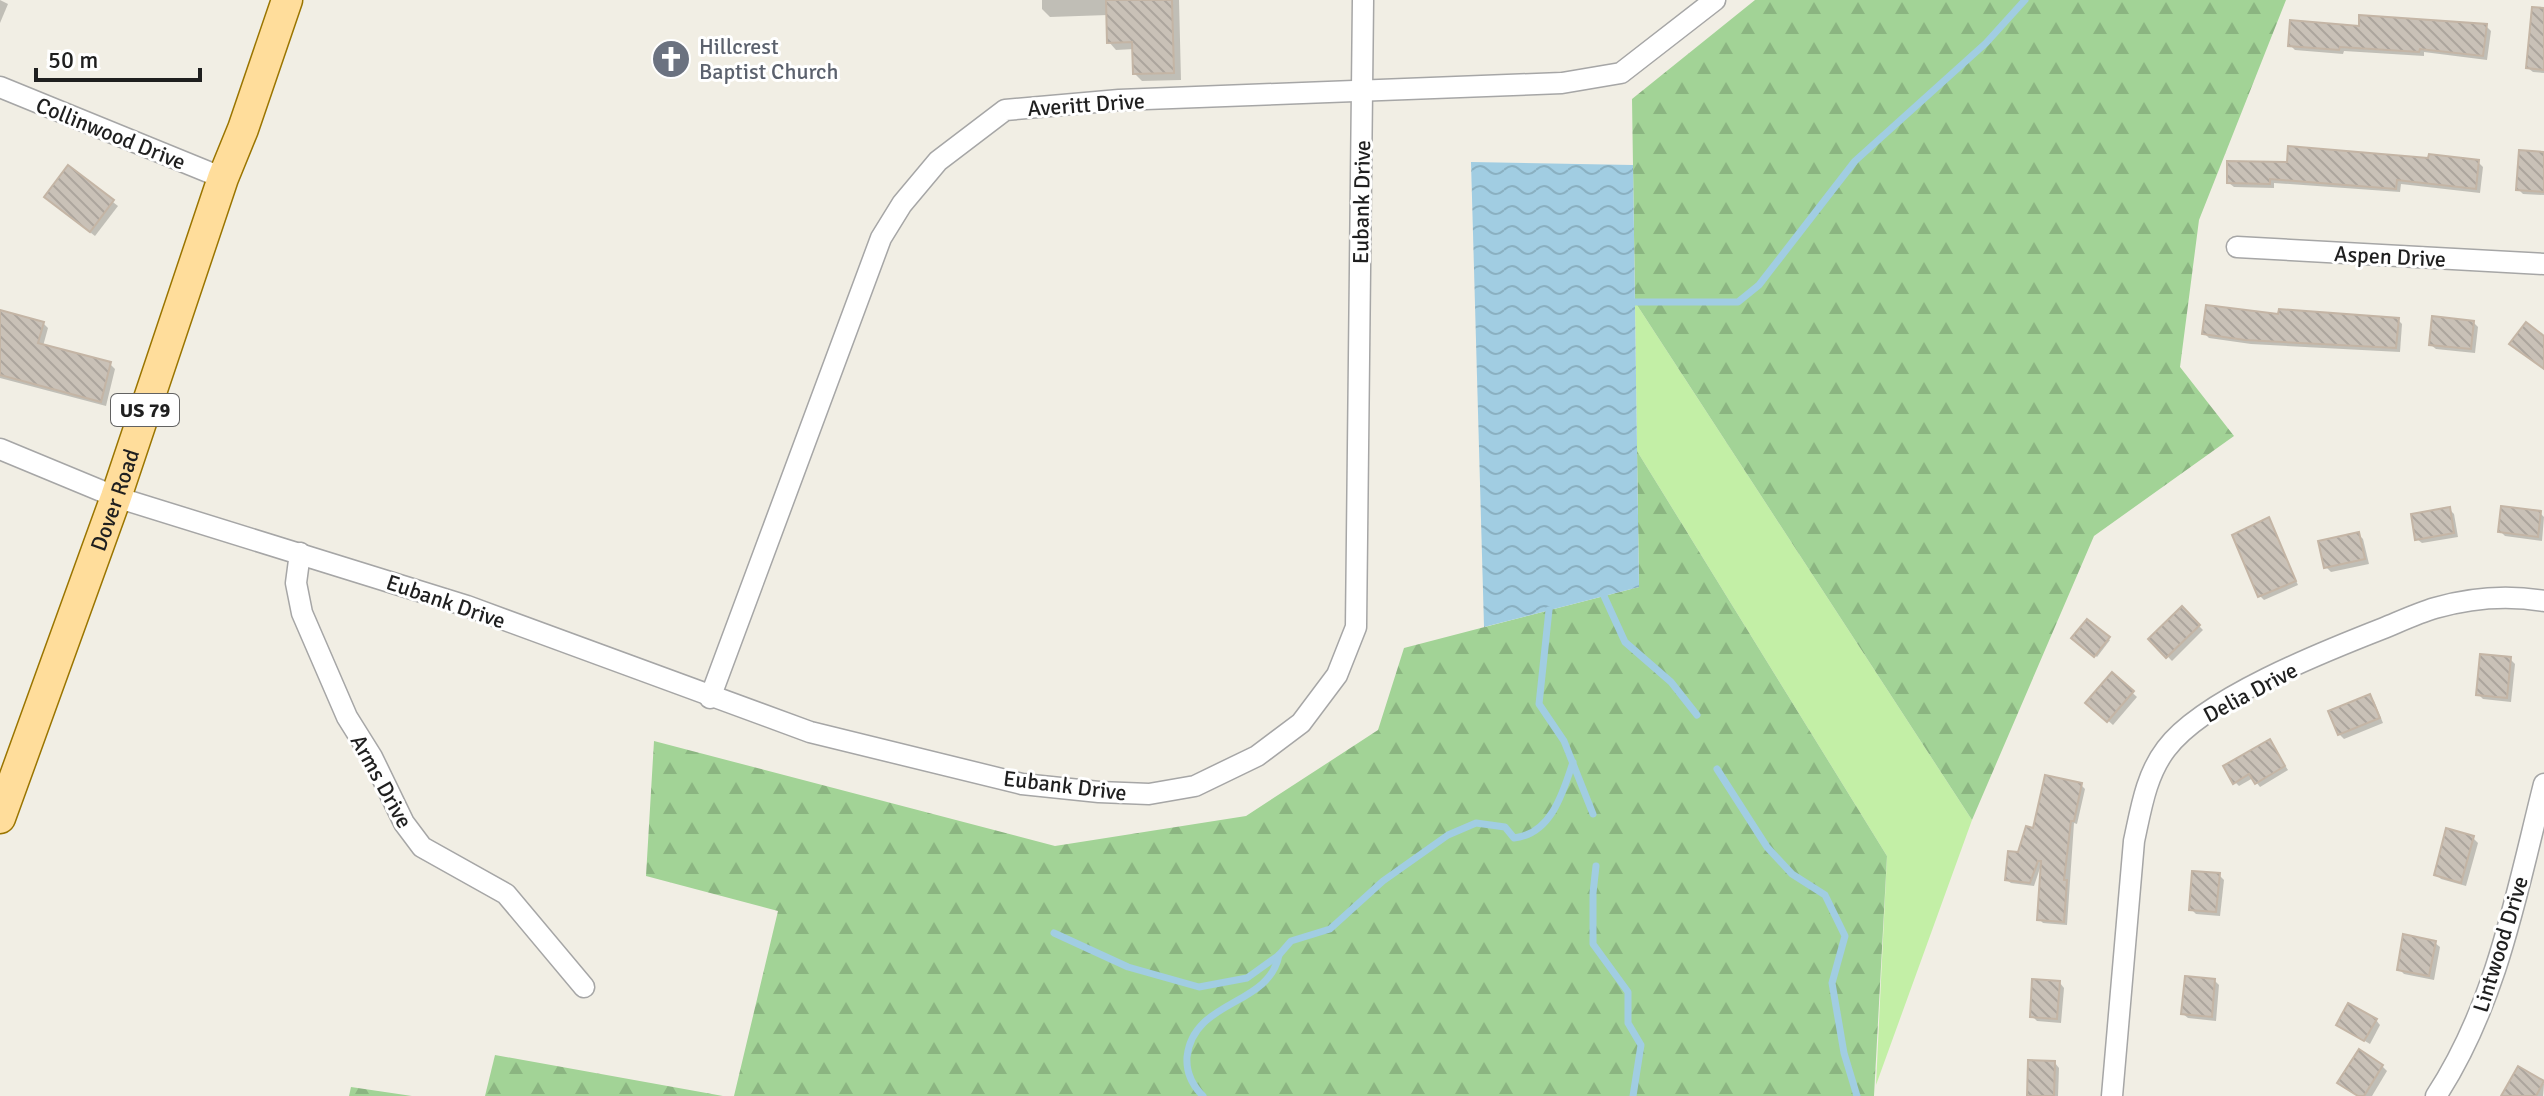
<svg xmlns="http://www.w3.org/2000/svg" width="2544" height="1096" font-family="Signika,sans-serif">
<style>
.grass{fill:#c3efa6}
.forest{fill:url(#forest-firs)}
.water{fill:url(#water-waves)}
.shadow{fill:#0003}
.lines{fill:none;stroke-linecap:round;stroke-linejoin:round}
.stream{stroke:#a1cde2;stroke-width:7}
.building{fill:url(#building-back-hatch);stroke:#c4b5a5;stroke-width:2}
.street-casing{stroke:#a6a6a6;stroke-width:23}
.primary-casing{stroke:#9a7500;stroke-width:33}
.street{stroke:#fff;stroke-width:20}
.primary{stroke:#ffdd9b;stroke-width:30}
.labels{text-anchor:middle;stroke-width:6;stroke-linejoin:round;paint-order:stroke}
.shield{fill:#fff;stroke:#626262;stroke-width:2}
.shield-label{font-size:20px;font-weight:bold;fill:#1f1f1f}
.worship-label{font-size:22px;fill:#5b616d;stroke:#fff;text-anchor:start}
.street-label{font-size:22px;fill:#1f1f1f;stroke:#fff}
</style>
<defs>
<pattern id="forest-firs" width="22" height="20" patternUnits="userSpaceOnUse" patternTransform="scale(2)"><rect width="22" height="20" fill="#a2d396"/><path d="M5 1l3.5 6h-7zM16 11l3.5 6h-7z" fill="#8bb581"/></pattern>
<pattern id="water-waves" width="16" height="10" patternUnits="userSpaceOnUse" patternTransform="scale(2)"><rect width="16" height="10" fill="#a1cde2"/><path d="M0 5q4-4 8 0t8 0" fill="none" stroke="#8ab0c1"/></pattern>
<pattern id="building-back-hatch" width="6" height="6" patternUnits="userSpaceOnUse" patternTransform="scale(2)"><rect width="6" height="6" fill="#c9c1b7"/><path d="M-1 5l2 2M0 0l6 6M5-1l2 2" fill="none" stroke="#aca59d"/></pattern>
</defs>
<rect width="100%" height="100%" fill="#f1eee4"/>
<polygon class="grass" points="1635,302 1972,820 1876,1085 1887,856 1637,451"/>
<g class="forest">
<polygon points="1755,0 2286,0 2199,220 2180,367 2234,436 2094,536 1972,820 1635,302 1632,99"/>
<polygon points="1637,451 1887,856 1874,1096 734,1096 778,911 646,876 654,741 1055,846 1246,816 1378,730 1404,648 1639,587"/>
<polygon points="495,1055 723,1096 485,1096"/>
<polygon points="351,1087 412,1096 349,1096"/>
</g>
<polygon class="water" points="1471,162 1633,165 1639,587 1484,627"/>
<g class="shadow">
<polygon points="0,0 8,4 0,23"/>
<polygon points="1042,0 1179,0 1181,80 1142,81 1134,73 1134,49 1116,50 1109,42 1108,15 1050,17 1042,9"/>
<polygon points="2486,26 2491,31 2487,60 2424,52 2424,56 2344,51 2343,54 2295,50 2290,45 2361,28"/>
<polygon points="2544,32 2544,73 2533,72 2528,68"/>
<polygon points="2544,154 2544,195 2523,194 2518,189"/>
<polygon points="2478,162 2483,167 2480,193 2401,184 2400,192 2274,183 2274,188 2234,187 2229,183 2289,164"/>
<polygon points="68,167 118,206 95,236 51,202"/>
<polygon points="0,312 43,323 48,328 43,346 110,364 115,369 106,406 0,378"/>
<polygon points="2280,317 2398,320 2402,324 2400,352 2251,344 2209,338 2204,333"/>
<polygon points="2473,322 2478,327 2475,353 2436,349 2431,345"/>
<polygon points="2450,510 2454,514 2458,537 2422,543 2417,539"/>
<polygon points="2540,513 2544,517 2542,541 2505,536 2500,531"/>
<polygon points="2268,520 2298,585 2264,600 2260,596"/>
<polygon points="2358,534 2363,539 2369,564 2331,572 2326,567"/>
<polygon points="2182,609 2203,630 2172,661 2151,639"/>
<polygon points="2087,622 2110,640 2097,657 2074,638"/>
<polygon points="2510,659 2515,664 2511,702 2483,699 2478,694"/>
<polygon points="2113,675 2137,697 2113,725 2088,703"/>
<polygon points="2369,696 2374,701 2383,723 2344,739 2339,734"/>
<polygon points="2269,741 2288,770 2260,787 2253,778 2239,786 2235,782"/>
<polygon points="2081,785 2085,789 2077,824 2074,823 2067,925 2043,923 2039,919 2042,862 2034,886 2011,883 2007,880 2035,830"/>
<polygon points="2473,838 2478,843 2466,886 2441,879 2436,874"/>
<polygon points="2219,875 2224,880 2220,916 2196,914 2191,909"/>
<polygon points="2435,943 2440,947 2434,980 2404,974 2399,969"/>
<polygon points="2214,980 2219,985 2216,1021 2188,1018 2183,1014"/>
<polygon points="2060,983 2064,988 2061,1023 2037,1021 2032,1016"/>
<polygon points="2376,1020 2380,1025 2370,1044 2338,1025"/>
<polygon points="2055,1063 2059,1068 2058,1096 2029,1096"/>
<polygon points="2382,1066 2387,1071 2372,1096 2358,1096 2340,1083"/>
<polygon points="2519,1069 2544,1084 2543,1096 2503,1096"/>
</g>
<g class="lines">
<g class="stream">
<polyline points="1635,302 1738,302 1759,285 1855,161 1986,43 2025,0"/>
<polyline points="1604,596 1625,642 1671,682 1697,715"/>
<polyline points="1549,610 1539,704 1564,741 1593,814"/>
<polyline points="1717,769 1767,847 1792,874 1825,895 1845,936 1832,983 1844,1053 1857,1096"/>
<polyline points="1596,866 1593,893 1593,944 1628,992 1628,1023 1641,1045 1633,1096"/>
<path d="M1054 933 1128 967 1199 987 1247 978 1279 955 1291 941 1330 929 1383 881 1448 835 1476 823 1505 827 1514 838C1551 834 1563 793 1573 762"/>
<path d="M1203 1096C1192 1085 1186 1073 1187 1057 1193 999 1269 1007 1279 955"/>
</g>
</g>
<g class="building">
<polygon points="1106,0 1172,0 1174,73 1133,74 1132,42 1107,43"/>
<polygon points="2532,7 2544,8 2544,70 2526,68"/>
<polygon points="2359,15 2487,24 2483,56 2420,49 2419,52 2340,47 2339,50 2288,46 2290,20 2359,26"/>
<polygon points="2288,146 2428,158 2429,154 2479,160 2476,189 2397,180 2396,189 2270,179 2270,184 2227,183 2227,161 2287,162"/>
<polygon points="2519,150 2544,152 2544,192 2516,190"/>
<polygon points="68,165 114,200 90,232 44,197"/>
<polygon points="2206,305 2278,314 2279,309 2399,318 2396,348 2245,340 2202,334"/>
<polygon points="0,310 44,322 38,343 111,362 101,402 0,375"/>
<polygon points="2432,316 2474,321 2471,349 2429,345"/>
<polygon points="2526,322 2544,336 2544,369 2509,344"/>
<polygon points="2501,506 2541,511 2538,537 2498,532"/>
<polygon points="2450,507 2454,533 2415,540 2411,514"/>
<polygon points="2269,517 2296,581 2258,597 2232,535"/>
<polygon points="2359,532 2365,559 2324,568 2318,541"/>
<polygon points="2182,606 2200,625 2166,658 2148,639"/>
<polygon points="2087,619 2110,637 2094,657 2071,638"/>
<polygon points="2480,654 2511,657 2507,698 2476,695"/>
<polygon points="2112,672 2134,691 2107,722 2085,703"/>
<polygon points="2370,694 2380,718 2338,735 2328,711"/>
<polygon points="2270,739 2285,766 2255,784 2249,774 2233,784 2223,766"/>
<polygon points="2045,775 2082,783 2074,821 2071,821 2064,880 2067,880 2064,922 2037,920 2041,861 2038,861 2030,883 2005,880 2008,851 2018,852 2026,826 2033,828"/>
<polygon points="2446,828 2474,836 2461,883 2434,875"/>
<polygon points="2192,871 2220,873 2216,912 2189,910"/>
<polygon points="2403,934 2436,941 2429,976 2397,970"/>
<polygon points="2185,976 2215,979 2212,1017 2181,1014"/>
<polygon points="2032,979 2060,981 2057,1019 2030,1017"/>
<polygon points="2348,1003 2377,1019 2364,1041 2336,1025"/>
<polygon points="2359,1049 2383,1065 2364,1096 2358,1096 2337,1083"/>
<polygon points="2028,1060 2055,1061 2054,1096 2027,1096"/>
<polygon points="2518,1066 2544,1081 2536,1096 2501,1096"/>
</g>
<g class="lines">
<g class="street-casing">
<g id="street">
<polyline points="0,87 223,178"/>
<polyline points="2237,247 2544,264"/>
<polyline points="0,449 116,497 467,606 810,732 1022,784 1099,792 1149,794 1195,786 1257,756 1301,723 1337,675 1356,627 1363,0"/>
<polyline points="300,553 296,583 302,613 347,717 372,757 404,823 422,847 506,894 584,987"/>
<polyline points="710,698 881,238 902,204 938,161 1005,110 1119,100 1562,83 1621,73 1715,0"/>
<path d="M2112 1096 2134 841C2141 809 2146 775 2166 749 2203 699 2325 651 2384 628 2401 621 2418 613 2435 608 2470 598 2509 595 2544 601"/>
<path d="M2436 1096C2497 1003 2517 891 2544 784"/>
</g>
</g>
<g class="primary-casing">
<g id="primary">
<path id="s1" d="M0 818 116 497 223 178 243 129 287 0"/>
</g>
</g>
<use href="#street" class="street"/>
<use href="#primary" class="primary"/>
</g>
<defs>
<g id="church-disc" transform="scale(2)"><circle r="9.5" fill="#6b7280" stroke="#fff"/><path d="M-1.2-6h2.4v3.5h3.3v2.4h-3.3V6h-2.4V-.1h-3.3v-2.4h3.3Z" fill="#fff"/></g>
</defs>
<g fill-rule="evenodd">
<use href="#church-disc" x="671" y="59"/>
</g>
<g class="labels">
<rect class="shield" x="111" y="394" width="68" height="32" rx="6"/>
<g class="shield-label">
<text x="145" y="417">US 79</text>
</g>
<g class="worship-label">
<text x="699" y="54">Hillcrest<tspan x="699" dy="25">Baptist Church</tspan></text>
</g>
<g class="street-label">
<text transform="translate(1086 104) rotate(-4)" y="8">Averitt Drive</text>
<text transform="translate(111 133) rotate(22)" y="8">Collinwood Drive</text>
<text transform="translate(1361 202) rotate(-89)" y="8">Eubank Drive</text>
<text transform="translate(2390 256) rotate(3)" y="8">Aspen Drive</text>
<text dy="8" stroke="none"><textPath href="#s1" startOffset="338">Dover Road</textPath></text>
<text transform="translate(446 601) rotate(19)" y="8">Eubank Drive</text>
<text transform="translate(2250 692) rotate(-28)" y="8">Delia Drive</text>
<text transform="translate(382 781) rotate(61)" y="8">Arms Drive</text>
<text transform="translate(1065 785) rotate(7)" y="8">Eubank Drive</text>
<text transform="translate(2500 944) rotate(-73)" y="8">Lintwood Drive</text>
</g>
</g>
<path d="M36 68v12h164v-12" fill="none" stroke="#1f1f1f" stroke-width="4"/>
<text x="48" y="68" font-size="24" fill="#1f1f1f" stroke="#ffffff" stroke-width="6" paint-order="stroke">50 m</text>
</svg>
